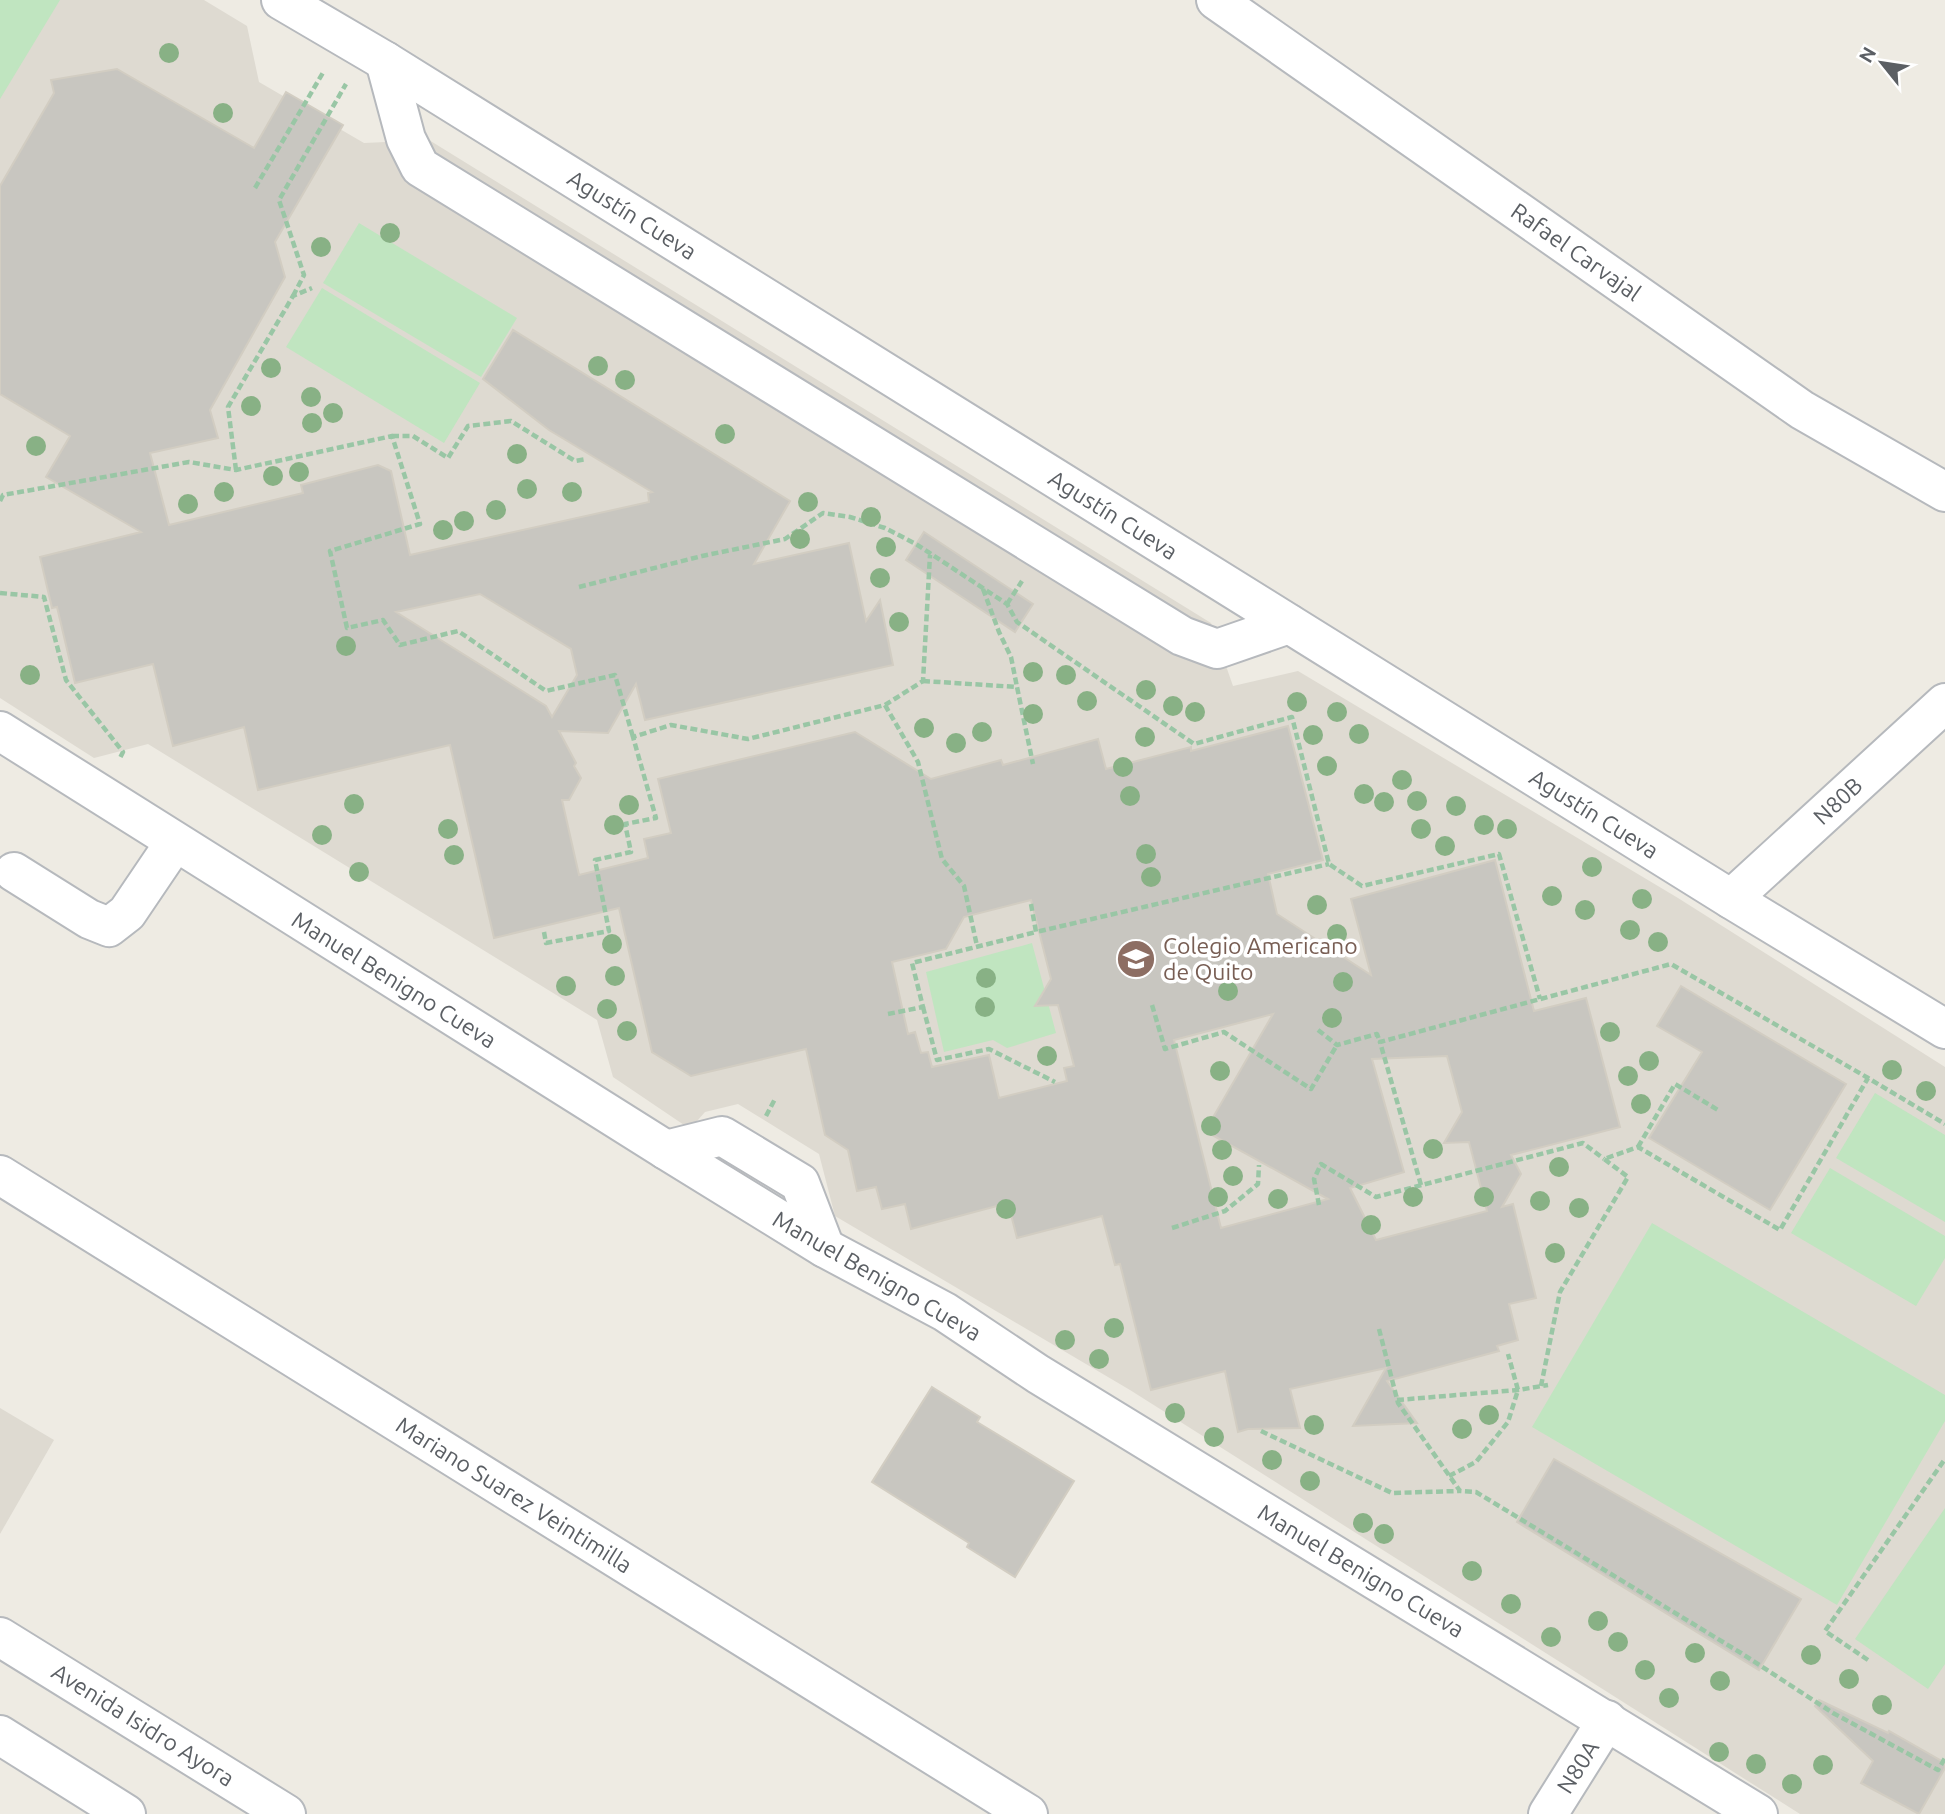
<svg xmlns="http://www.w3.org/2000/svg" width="1945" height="1814" font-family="Ubuntu,sans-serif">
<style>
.education{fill:#dedad1}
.green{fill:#c0e5c0}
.building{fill:#c8c6c0;stroke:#d2cdc2;stroke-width:2;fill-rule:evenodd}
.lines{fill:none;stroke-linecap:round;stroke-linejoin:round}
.minor-casing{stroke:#b6b9bd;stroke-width:42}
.path{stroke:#99c6a5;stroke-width:4.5;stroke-dasharray:7 3.5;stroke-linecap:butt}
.minor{stroke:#fff;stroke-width:38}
.tree{fill:#88b185}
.labels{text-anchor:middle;stroke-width:7;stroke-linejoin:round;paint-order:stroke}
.street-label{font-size:23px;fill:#5b5f64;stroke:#fff}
.education-label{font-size:23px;fill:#785e54;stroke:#fff;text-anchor:start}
</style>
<rect width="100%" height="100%" fill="#eeebe3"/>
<g class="education">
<polygon points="0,0 204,0 247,26 259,82 364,143 429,140 1211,623 1233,686 1298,671 1678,898 1945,1067 1945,1814 1800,1814 1130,1390 835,1216 819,1154 738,1104 705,1112 690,1129 613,1077 597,1020 148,744 94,758 0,698"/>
<polygon points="0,1408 54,1440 0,1534"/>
</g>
<g class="green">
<polygon points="0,0 60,0 0,99"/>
<polygon points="359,223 517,318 481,377 323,283"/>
<polygon points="322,288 480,383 444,443 286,347"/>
<polygon points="1032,943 1056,1033 1007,1048 993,1040 944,1052 926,972"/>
<polygon points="1875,1093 1945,1135 1945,1222 1836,1158"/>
<polygon points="1830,1168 1945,1236 1945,1258 1916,1306 1791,1233"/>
<polygon points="1652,1223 1945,1395 1945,1421 1837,1605 1532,1427"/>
<polygon points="1945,1508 1945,1664 1928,1689 1855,1639"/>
</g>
<g class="building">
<path d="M117 69 254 148 286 92 343 125 275 242 285 277 210 410 218 438 150 453 169 525 303 493 301 485 378 465 391 471 410 555 649 502 648 493 652 492 549 430 483 379 513 330 790 501 754 564 849 543 866 621 880 600 893 665 645 720 636 684 608 733 559 731 576 763 574 766 581 778 569 800H562L579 875 648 858 644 839 671 833 658 779 855 732 931 779 1001 760 1003 765 1098 739 1106 769 1191 747V751L1288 726 1323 860 1268 874 1277 914 1371 975 1351 899 1495 860 1534 1011 1586 998 1620 1127 1511 1155 1521 1174 1502 1207 1513 1204 1536 1298 1509 1304 1518 1340 1497 1346 1499 1351 1387 1381 1417 1423 1353 1426 1386 1368 1290 1389 1300 1428 1248 1429 1238 1432 1225 1371 1151 1390 1120 1264 1115 1265 1102 1216 1017 1238 1008 1203 911 1229 905 1204 882 1209 876 1187 857 1191 848 1150 825 1135 806 1049 691 1076 652 1052 619 908 494 938 450 745 258 790 244 727 173 746 153 664 75 683 57 607 52 608 40 557 141 532 46 477 70 436 0 394V186L54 93 51 80ZM480 594 571 649 577 675 552 717 546 706 396 612ZM1031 900 1051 979 1035 1006 1058 1005 1074 1066 1064 1068 1067 1081 999 1098 989 1055 932 1067 928 1052 921 1053 915 1032 908 1034 892 962 946 949 964 917ZM1273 1014 1205 1131 1328 1199 1221 1228 1174 1040ZM1447 1056 1462 1112 1444 1143 1469 1142 1487 1211 1376 1240 1350 1188 1404 1172 1372 1059Z"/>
<polygon points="924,532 1033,604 1015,632 906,560"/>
<polygon points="1681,986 1846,1084 1770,1210 1649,1138 1702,1052 1657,1026"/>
<polygon points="932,1387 980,1417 977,1422 1074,1481 1015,1577 967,1547 969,1543 872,1482"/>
<polygon points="1554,1459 1801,1599 1759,1670 1517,1522"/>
<polygon points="1819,1700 1888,1733 1889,1731 1945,1763 1945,1768 1919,1814 1861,1783 1873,1761 1815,1706"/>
</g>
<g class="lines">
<g class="minor-casing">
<g id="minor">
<polyline points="281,0 385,61 1731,899 1945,1029"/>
<polyline points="1216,0 1802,410 1945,492"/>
<polyline points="385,61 406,139 420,167 1182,636 1217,649 1289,624"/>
<polyline points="0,731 666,1150 825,1248 945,1312 1038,1374 1758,1814"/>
<polyline points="14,872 89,919 109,927 127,913 175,842"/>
<polyline points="1731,899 1945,703"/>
<polyline points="666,1150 722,1136 800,1183 825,1248"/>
<polyline points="0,1175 1028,1814"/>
<polyline points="0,1637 286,1814"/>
<polyline points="0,1735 126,1814"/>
<polyline points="1548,1814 1607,1720"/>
</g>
</g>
<g class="path">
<polyline points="255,188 324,71"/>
<polyline points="293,296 304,275 279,200 346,84"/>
<polyline points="392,436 413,436 448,458 468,426 511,421 575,461 587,459"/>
<polyline points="236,470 228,407 293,296 312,288"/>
<polyline points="0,501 3,495 189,462 236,470 392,436 420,524 330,551 347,628 383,620 400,645 458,631 546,691 615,675 633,737"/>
<polyline points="579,587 702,556 785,539 823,513 850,517 885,528 916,544 1007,604 1017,622 1194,744 1292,717 1329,864 1362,886 1499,854 1540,999"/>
<polyline points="983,589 999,632 1011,657 1017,687"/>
<polyline points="0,593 44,597 66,680 123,752 119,760"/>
<polyline points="1007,604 1022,581"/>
<polyline points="923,681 1017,687 1033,764"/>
<polyline points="885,705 918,762 942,859 964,886 977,946"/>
<polyline points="1031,904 1036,932 1329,864"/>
<polyline points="544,932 546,943 609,931 595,860 631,852 625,824 656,818 633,737 671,725 748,739 885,705 923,681 930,555"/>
<polyline points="1152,1005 1165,1049 1224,1032 1311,1089 1337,1045"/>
<polyline points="923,1007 937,1060 989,1049 1055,1082"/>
<polyline points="888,1014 923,1007 912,963 1036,932"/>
<polyline points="1318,1030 1337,1045 1377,1034 1380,1042"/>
<polyline points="766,1116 775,1099"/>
<polyline points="1638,1147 1675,1084 1718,1110"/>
<polyline points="1421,1185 1380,1042 1671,964 1868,1078"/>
<polyline points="1319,1205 1314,1179 1321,1164 1376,1197 1583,1143 1604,1159"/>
<polyline points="1172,1228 1225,1211 1258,1184 1259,1165"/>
<polyline points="1379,1329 1398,1403 1460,1491 1476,1492 1741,1653 1833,1713 1938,1770 1945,1758"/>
<polyline points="1541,1386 1560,1292 1628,1177 1604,1159 1638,1147 1780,1230 1868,1078 1945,1124"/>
<polyline points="1397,1400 1518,1390 1548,1385"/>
<polyline points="1261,1431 1392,1493 1459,1491"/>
<polyline points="1449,1476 1476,1462 1508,1422 1518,1390 1508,1354"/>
<polyline points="1868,1660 1825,1631 1945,1459"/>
</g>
<use href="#minor" class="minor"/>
</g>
<g class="tree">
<circle cx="169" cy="53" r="10"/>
<circle cx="223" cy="113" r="10"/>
<circle cx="390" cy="233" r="10"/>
<circle cx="321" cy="247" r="10"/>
<circle cx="598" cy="366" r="10"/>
<circle cx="271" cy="368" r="10"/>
<circle cx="625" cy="380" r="10"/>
<circle cx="311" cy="397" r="10"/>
<circle cx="251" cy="406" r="10"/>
<circle cx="333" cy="413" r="10"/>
<circle cx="312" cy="423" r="10"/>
<circle cx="725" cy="434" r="10"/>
<circle cx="36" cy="446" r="10"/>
<circle cx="517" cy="454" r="10"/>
<circle cx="299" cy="472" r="10"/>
<circle cx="273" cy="476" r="10"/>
<circle cx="527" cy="489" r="10"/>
<circle cx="224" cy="492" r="10"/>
<circle cx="572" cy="492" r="10"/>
<circle cx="808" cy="502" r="10"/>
<circle cx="188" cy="504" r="10"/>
<circle cx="496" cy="510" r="10"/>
<circle cx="871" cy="517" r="10"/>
<circle cx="464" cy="521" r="10"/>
<circle cx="443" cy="530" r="10"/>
<circle cx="800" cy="539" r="10"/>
<circle cx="886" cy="547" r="10"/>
<circle cx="880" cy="578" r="10"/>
<circle cx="899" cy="622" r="10"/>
<circle cx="346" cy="646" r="10"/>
<circle cx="1033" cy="672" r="10"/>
<circle cx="30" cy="675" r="10"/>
<circle cx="1066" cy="675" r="10"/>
<circle cx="1146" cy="690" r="10"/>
<circle cx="1087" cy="701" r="10"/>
<circle cx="1297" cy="702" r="10"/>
<circle cx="1173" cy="706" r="10"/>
<circle cx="1195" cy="712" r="10"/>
<circle cx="1337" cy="712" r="10"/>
<circle cx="1033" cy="714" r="10"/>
<circle cx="924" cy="728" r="10"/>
<circle cx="982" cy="732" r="10"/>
<circle cx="1359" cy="734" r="10"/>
<circle cx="1313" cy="735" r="10"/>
<circle cx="1145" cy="737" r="10"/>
<circle cx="956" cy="743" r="10"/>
<circle cx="1327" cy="766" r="10"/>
<circle cx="1123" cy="767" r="10"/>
<circle cx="1402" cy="780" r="10"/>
<circle cx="1364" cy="794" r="10"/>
<circle cx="1130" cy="796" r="10"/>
<circle cx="1417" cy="801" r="10"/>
<circle cx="1384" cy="802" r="10"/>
<circle cx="354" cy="804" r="10"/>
<circle cx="629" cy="805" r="10"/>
<circle cx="1456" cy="806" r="10"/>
<circle cx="614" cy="825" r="10"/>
<circle cx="1484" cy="825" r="10"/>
<circle cx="448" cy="829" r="10"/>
<circle cx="1421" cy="829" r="10"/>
<circle cx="1507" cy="829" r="10"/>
<circle cx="322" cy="835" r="10"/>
<circle cx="1445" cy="846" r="10"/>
<circle cx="1146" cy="854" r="10"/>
<circle cx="454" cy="855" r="10"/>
<circle cx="1592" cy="867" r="10"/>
<circle cx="359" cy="872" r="10"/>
<circle cx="1151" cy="877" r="10"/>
<circle cx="1552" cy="896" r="10"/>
<circle cx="1642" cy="899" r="10"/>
<circle cx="1317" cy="905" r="10"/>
<circle cx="1585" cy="910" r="10"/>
<circle cx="1630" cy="930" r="10"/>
<circle cx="1337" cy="934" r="10"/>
<circle cx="1658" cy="942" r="10"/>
<circle cx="612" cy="944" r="10"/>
<circle cx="615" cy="976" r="10"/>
<circle cx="986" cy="978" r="10"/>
<circle cx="1343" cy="982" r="10"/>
<circle cx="566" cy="986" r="10"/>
<circle cx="1228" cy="991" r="10"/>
<circle cx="985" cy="1007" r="10"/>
<circle cx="607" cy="1009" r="10"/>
<circle cx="1332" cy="1018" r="10"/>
<circle cx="627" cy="1031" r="10"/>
<circle cx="1610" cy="1032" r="10"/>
<circle cx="1047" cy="1056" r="10"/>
<circle cx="1649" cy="1061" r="10"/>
<circle cx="1892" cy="1070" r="10"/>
<circle cx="1220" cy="1071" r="10"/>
<circle cx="1628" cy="1076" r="10"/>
<circle cx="1926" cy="1091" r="10"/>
<circle cx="1641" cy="1104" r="10"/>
<circle cx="1211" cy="1126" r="10"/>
<circle cx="1433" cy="1149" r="10"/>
<circle cx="1222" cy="1150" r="10"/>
<circle cx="1559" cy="1167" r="10"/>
<circle cx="1233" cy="1176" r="10"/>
<circle cx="1218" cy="1197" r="10"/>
<circle cx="1413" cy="1197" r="10"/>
<circle cx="1484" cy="1197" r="10"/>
<circle cx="1278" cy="1199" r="10"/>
<circle cx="1540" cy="1201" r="10"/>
<circle cx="1579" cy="1208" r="10"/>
<circle cx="1006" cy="1209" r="10"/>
<circle cx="1371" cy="1225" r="10"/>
<circle cx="1555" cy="1253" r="10"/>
<circle cx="1114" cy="1328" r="10"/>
<circle cx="1065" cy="1340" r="10"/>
<circle cx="1099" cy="1359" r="10"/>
<circle cx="1175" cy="1413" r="10"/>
<circle cx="1489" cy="1415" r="10"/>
<circle cx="1314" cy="1425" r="10"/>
<circle cx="1462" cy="1429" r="10"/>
<circle cx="1214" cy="1437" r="10"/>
<circle cx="1272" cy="1460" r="10"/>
<circle cx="1310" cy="1481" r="10"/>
<circle cx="1363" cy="1523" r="10"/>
<circle cx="1384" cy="1534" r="10"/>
<circle cx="1472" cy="1571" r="10"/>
<circle cx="1511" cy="1604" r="10"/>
<circle cx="1598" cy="1621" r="10"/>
<circle cx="1551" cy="1637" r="10"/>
<circle cx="1618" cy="1642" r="10"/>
<circle cx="1695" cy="1653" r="10"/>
<circle cx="1811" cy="1655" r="10"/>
<circle cx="1645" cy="1670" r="10"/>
<circle cx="1849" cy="1679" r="10"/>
<circle cx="1720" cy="1681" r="10"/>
<circle cx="1669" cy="1698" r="10"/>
<circle cx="1882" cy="1705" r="10"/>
<circle cx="1719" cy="1752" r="10"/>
<circle cx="1756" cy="1764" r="10"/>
<circle cx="1823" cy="1765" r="10"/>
<circle cx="1792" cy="1784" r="10"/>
</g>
<defs>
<g id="school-disc" transform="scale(2.0125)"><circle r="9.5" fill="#8d6e63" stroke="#fff"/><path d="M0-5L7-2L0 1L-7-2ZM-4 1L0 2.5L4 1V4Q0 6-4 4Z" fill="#fff"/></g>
</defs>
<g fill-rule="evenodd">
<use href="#school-disc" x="1136" y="959"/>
</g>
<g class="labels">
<g class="street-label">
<text transform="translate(632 215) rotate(32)" y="8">Agustín Cueva</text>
<text transform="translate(1576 252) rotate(35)" y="8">Rafael Carvajal</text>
<text transform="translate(1113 515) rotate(32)" y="8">Agustín Cueva</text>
<text transform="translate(1838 801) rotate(-43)" y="8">N80B</text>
<text transform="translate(1594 814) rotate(32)" y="8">Agustín Cueva</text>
<text transform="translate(394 980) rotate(32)" y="8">Manuel Benigno Cueva</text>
<text transform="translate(877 1276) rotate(30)" y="8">Manuel Benigno Cueva</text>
<text transform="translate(514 1495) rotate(32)" y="8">Mariano Suarez Veintimilla</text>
<text transform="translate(1361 1571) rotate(31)" y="8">Manuel Benigno Cueva</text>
<text transform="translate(143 1725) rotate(32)" y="8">Avenida Isidro Ayora</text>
<text transform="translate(1578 1767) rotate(-58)" y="8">N80A</text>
</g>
<g class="education-label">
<text x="1163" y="954">Colegio Americano<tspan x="1163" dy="26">de Quito</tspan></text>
</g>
</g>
<g transform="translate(1882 63) rotate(300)" stroke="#ffffff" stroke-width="5" paint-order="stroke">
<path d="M0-5L12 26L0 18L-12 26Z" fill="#5b5f64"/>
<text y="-10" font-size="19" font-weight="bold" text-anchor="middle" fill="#5b5f64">N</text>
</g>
</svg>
